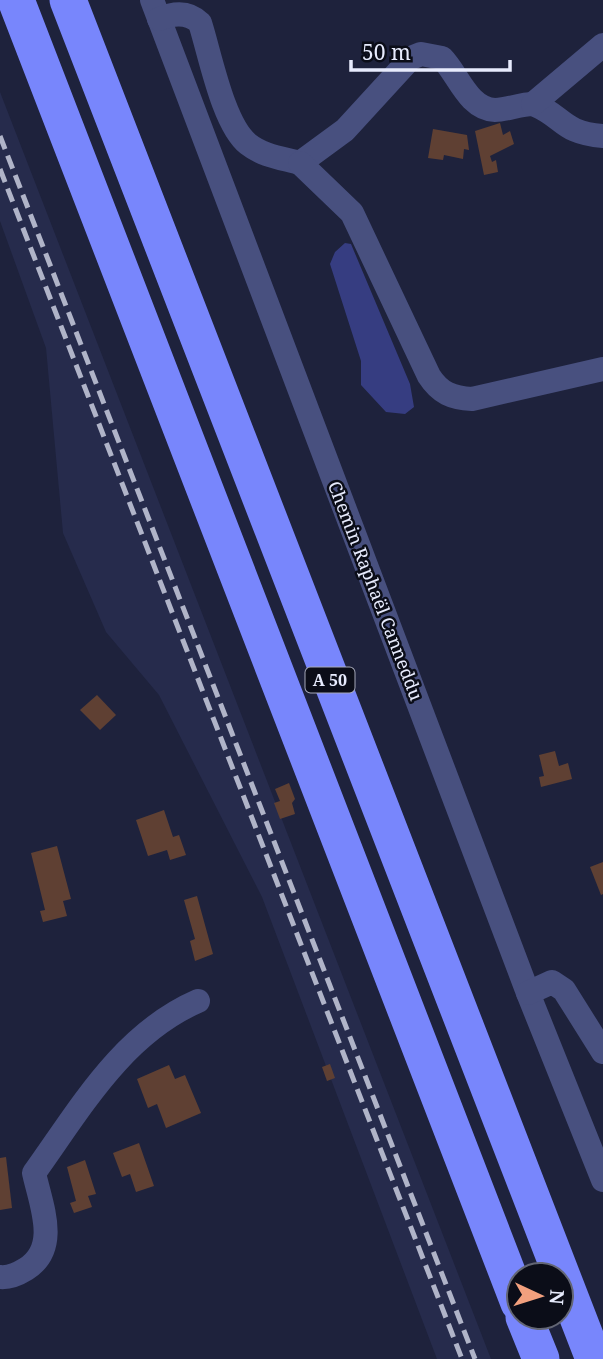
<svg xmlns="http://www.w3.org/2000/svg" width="603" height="1359" font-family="'Noto Serif',serif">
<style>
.built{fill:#262b4c}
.water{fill:#363d81}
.building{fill:#5f4033}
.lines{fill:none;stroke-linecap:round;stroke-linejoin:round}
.minor{stroke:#48507f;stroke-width:24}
.highway{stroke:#7886fc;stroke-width:37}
.rail{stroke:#b0b4c8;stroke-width:5;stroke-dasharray:14 7;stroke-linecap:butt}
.labels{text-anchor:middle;stroke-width:5;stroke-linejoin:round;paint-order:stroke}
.shield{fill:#0b0d18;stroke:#a5a8b8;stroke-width:2}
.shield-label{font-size:16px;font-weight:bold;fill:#e7ebfd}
.street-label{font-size:18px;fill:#e7ebfd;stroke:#0b0d18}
</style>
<rect width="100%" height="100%" fill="#1e223c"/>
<polygon class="built" points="0,92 491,1359 437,1359 262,897 159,695 106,632 63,533 46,348 0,221"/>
<polygon class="water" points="345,243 351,244 410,384 414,407 405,414 386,412 361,385 361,361 330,264 335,252"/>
<g class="building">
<polygon points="500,123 503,135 510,131 514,144 490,156 492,162 496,160 498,172 484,175 475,131"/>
<polygon points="433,129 467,135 469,150 464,149 463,159 444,155 443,160 428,158"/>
<polygon points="97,695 116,715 100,730 80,710"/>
<polygon points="555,751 559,766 568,763 572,779 541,787 539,777 544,776 539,755"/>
<polygon points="289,783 295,799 292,803 295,814 280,819 274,803 280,801 275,789"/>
<polygon points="164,810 173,837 179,835 186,855 170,860 167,850 148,856 136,820"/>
<polygon points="57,846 71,899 63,901 67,916 43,922 40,911 45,910 31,853"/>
<polygon points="603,862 603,894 601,895 590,867"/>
<polygon points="197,896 213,954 195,961 190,941 195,939 184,900"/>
<polygon points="330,1064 335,1078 327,1081 322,1067"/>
<polygon points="169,1065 175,1079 185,1075 201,1113 166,1128 157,1104 148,1108 137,1079"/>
<polygon points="139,1143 154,1186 136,1192 130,1174 122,1177 113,1153"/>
<polygon points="6,1157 12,1208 0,1210 0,1158"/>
<polygon points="85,1160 96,1194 88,1196 92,1207 74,1213 70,1203 76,1201 67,1167"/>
</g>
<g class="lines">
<g class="minor">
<polyline points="152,0 528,993 603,1180"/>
<path d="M159 19C173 13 188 11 200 23 210 54 223 124 248 144 263 156 282 158 300 163L345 130 411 58 421 54 442 58C458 74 468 109 495 110 507 110 520 104 533 104 564 116 561 133 603 136"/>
<polyline points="533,104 603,45"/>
<path d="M300 163 352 213 429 376C440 393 452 398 472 399L603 369"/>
<polyline points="528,993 552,982 564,990 603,1052"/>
<path d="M0 1277C10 1278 18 1274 26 1269 60 1248 41 1205 34 1173 80 1109 122 1034 198 1001"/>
</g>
<g class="highway">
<polyline points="16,0 519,1303"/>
<polyline points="68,0 594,1359"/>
<polyline points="524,1317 541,1359"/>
</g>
<g class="rail">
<polyline points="0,136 475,1359"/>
<polyline points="0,169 462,1359"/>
</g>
</g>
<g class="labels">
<rect class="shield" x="305.5" y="667.5" width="49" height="25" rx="5"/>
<g class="shield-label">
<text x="330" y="686">A 50</text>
</g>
<g class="street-label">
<text transform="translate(375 591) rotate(69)" y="6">Chemin Raphaël Canneddu</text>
</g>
</g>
<g transform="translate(540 1296) rotate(94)"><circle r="33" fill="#0b0d18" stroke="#636674" stroke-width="2"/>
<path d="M0-5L12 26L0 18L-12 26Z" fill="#f2a07e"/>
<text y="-10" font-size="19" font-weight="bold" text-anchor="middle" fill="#e7ebfd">N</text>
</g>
<path d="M351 60v10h159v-10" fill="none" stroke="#e7ebfd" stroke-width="3.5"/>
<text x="362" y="60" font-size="21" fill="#e7ebfd" stroke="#0b0d18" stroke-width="5" paint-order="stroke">50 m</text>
</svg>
